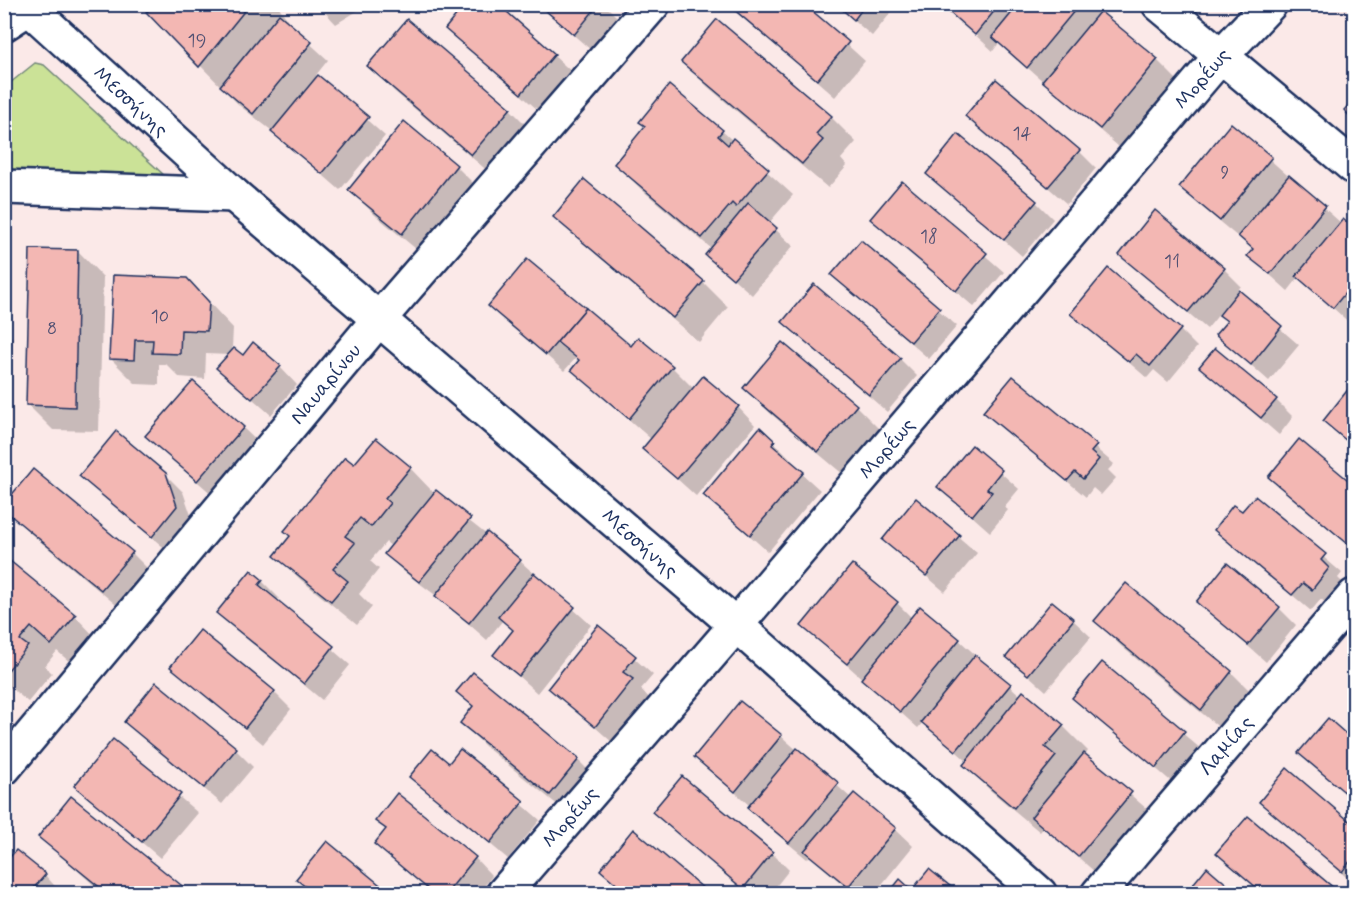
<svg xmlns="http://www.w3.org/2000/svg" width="1359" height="898" font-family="Mynerve,sans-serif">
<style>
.green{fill:#cbe297;stroke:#73887a;stroke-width:1.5}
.shadow{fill:#0003}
.building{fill:#f3b7b3;stroke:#1b2f5e;stroke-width:1.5}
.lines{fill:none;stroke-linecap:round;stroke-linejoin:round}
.street-casing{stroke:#1b2f5e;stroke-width:38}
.secondary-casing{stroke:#1b2f5e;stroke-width:38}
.street{stroke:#fff;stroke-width:33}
.secondary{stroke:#fff;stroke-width:33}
.labels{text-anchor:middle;stroke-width:4.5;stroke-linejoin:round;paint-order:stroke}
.number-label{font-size:18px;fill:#515173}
.street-label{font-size:21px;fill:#1b2f5e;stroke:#fff}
</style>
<rect width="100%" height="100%" fill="#fbe9e8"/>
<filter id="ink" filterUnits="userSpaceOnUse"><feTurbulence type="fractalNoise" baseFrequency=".0167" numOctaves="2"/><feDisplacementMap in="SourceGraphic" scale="12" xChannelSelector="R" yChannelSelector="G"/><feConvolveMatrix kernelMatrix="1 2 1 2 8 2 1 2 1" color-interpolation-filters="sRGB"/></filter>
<g filter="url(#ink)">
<polygon class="green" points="35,63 44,65 165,176 5,172 5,87"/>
<g class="shadow">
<polygon points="162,4 277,4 293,28 328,60 316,75 385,136 340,190 271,130 240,106 148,12"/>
<polygon points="317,4 363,4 364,7 336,24"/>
<polygon points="495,4 572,72 539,111 447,28"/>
<polygon points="538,4 604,4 619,19 592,51"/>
<polygon points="802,4 865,61 835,97 733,7"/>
<polygon points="835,4 898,4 872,36"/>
<polygon points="941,4 1086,4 1157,60 1182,85 1126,153 999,43 993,51"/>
<polygon points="683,62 831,117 856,142 841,159 847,166 828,188 708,87"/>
<polygon points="369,66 510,109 535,134 497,179 394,91"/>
<polygon points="967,116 1079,151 1096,168 1067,204"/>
<polygon points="404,123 456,166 481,191 427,258 375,215 350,190"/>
<polygon points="1231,125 1341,223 1343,221 1354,230 1354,327 1299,277 1288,291 1249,256 1254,250 1240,235 1238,237 1198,204 1181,187"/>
<polygon points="722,131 793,195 769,223 793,246 752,295 707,255 712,249 641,189 616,164"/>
<polygon points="928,174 1036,202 1053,219 1022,256"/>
<polygon points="902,183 1004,272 974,307 872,219"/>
<polygon points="555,216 703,282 728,307 699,342 581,241"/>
<polygon points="861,243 957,326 929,359 833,275"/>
<polygon points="78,251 103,277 99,431 53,430 28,405"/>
<polygon points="1121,255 1224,269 1241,286 1237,291 1299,345 1269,381 1217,335 1228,321 1220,313 1207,329"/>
<polygon points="187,279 233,328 232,348 243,357 280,367 297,385 271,415 218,368 229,355 206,354 205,379 179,377 166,364 159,364 159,385 136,384 111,359"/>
<polygon points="490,306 631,348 672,367 694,389 738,407 755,425 696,496 644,449 652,440 573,370 580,362 576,358 564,371"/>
<polygon points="1072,314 1180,330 1197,347 1168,382 1154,370 1147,378"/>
<polygon points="784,322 900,359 917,376 887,412"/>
<polygon points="4,330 13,338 4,408"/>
<polygon points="1201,367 1276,400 1293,417 1279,435"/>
<polygon points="1013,378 1114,464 1108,470 1116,478 1101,495 1093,488 1086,497 985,412"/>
<polygon points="1354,384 1354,448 1325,421"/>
<polygon points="745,388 856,406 881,431 844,475 770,413"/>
<polygon points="243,428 261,445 215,497 165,453"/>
<polygon points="1300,441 1354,487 1354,550 1270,477"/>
<polygon points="774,442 791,459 789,462 820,490 768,552 705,495"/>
<polygon points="972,447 1019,489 1004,507 1008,510 990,532 939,487"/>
<polygon points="354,466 410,468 435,494 520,561 591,625 537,693 495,655 514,631 503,620 487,640 438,597 403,571 386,554 392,547 386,542 370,561 379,569 359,594 372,607 357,625 301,580 276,555"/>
<polygon points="165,474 183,492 194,524 170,553 81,476"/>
<polygon points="1255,498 1342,573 1338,578 1346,586 1330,606 1321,599 1311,611 1216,530 1242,514"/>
<polygon points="916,500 977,553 945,592 884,540"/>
<polygon points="4,508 132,553 157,578 127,614 29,532"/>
<polygon points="4,558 75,616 100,642 77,668 57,651 45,666 52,673 28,702 4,682"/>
<polygon points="262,581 279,598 277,601 350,665 322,700 218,613"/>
<polygon points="1126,585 1231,672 1256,697 1227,734 1121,646 1096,621"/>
<polygon points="1198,602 1279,608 1296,625 1266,662"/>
<polygon points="897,603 912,618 921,608 959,640 1021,696 1063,726 1088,751 1085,755 1148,810 1096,873 1044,827 1040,832 990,790 965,765 967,761 923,722 918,728 803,626"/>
<polygon points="1073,620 1091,637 1046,691 1008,657"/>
<polygon points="599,627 653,675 641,689 649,698 613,743 550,687"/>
<polygon points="1102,664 1202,750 1174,784 1074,698"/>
<polygon points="172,667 274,692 291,709 263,744"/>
<polygon points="458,692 578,760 603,785 575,819 487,748 462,723 474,708"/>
<polygon points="1328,720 1354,742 1354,801 1301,753"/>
<polygon points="126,722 236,750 253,767 222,804"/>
<polygon points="4,724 15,734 4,747"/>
<polygon points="781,736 851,798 854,795 895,829 913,846 874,894 854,894 810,856 807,859 766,825 750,806 696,757"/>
<polygon points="114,741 198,813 160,858 76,786"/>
<polygon points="460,751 540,820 508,859 411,777 449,765"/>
<polygon points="1287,770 1354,827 1354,884 1261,802"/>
<polygon points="654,812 772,853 789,870 770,894 747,894"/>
<polygon points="377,821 475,858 492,876 478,894 433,894 376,844 387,830"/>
<polygon points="40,837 185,890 188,894 104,894"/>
<polygon points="16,852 45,875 62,894 4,894"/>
<polygon points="1218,853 1339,894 1262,894"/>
</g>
<g class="building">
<polygon points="159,4 250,4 199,67 146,12"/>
<polygon points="465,4 498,4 555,54 521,94 445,29"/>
<polygon points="538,4 599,4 574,35"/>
<polygon points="733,4 804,4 849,42 817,80 731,7"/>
<polygon points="836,4 866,4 854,20"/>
<polygon points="940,4 1000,4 975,35"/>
<polygon points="1019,4 1080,4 1027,68 992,37"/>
<polygon points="1100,11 1158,59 1100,129 1042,81"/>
<polygon points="279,14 312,42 253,114 220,86"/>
<polygon points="407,19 511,108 471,155 367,66"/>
<polygon points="717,19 832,116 816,134 823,140 802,164 681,62"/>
<polygon points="318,75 369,117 322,174 271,132"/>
<polygon points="996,79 1080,150 1048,187 965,116"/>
<polygon points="669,85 723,130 718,136 728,145 733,138 769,169 736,207 732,203 702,238 614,164 645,126 639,122"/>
<polygon points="1354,99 1354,121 1344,110"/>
<polygon points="404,121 457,165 402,234 348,190"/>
<polygon points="1231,123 1272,157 1220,221 1179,187"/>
<polygon points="958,134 1037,201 1004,240 926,174"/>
<polygon points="1289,175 1326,206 1270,274 1247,256 1253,249 1238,236"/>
<polygon points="584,179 704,281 673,318 553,217"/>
<polygon points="902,181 987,253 956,291 870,219"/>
<polygon points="748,203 777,228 733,279 705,255"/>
<polygon points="1155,210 1225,268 1188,312 1119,255"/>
<polygon points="1343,219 1354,228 1354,282 1333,308 1296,276"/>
<polygon points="861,240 940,308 911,342 831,275"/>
<polygon points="30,249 78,250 75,407 26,405"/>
<polygon points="527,259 586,308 546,355 488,306"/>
<polygon points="1108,268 1181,329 1150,366 1136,354 1129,362 1070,314"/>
<polygon points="113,275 187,278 209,302 207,331 181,330 180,354 152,353 153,340 135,340 134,360 109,359"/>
<polygon points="814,284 901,358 869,395 782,322"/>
<polygon points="1239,290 1282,326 1251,365 1215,335 1227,321 1219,315"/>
<polygon points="586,308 631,346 638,337 673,366 629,419 571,370 579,360 557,342"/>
<polygon points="1354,315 1354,341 1348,336 1354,328 1348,323"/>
<polygon points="253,342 281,366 252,399 216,368 234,348 243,355"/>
<polygon points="782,342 857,405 818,452 743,388"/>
<polygon points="1215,348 1277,399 1261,418 1199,367"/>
<polygon points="703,376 739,406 677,479 642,449"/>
<polygon points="1013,376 1097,445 1091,452 1099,459 1083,479 1075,472 1067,481 983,412"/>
<polygon points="193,381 244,427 197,481 145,436"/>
<polygon points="1354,382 1354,447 1323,421"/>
<polygon points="760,427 775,441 772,445 804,472 750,535 703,495"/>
<polygon points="116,431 166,473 177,506 152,537 79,476"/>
<polygon points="376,438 411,467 385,499 390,503 371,527 360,518 345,536 355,543 333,569 348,581 331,601 274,556 290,536 284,531 345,457 354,464"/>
<polygon points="1299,439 1354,485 1354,536 1348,544 1268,477"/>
<polygon points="972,445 1002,470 987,489 992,492 972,516 937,487"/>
<polygon points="33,469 133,552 101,590 4,510 4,504"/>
<polygon points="436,490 471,518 419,582 384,554"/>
<polygon points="1255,496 1326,554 1321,560 1329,568 1312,590 1303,583 1292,595 1214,530 1233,505 1242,511"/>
<polygon points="916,498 960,535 926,576 882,540"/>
<polygon points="487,532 521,560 469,623 435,596"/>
<polygon points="4,556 76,615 51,645 31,627 20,640 28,646 4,675"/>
<polygon points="1227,563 1280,607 1248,645 1196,602"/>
<polygon points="852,564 898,602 847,664 801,626"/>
<polygon points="251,570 263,580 259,585 334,646 304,684 216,613"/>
<polygon points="534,573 575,607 519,676 493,655 513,630 498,617"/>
<polygon points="1126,583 1232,671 1201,710 1094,621"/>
<polygon points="1052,601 1074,619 1028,675 1006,657"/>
<polygon points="920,606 960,639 900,712 861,679"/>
<polygon points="598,625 636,656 623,672 633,679 595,727 548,688"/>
<polygon points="200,630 275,691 245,728 170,667"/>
<polygon points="975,655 1011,684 956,751 921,722"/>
<polygon points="1102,662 1185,731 1156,768 1072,698"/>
<polygon points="473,672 579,759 550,795 460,723 473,706 456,692"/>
<polygon points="156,682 237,748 204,788 124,722"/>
<polygon points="1023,691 1064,725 1045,747 1056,756 1014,808 963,765"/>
<polygon points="740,701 782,735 735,792 694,757"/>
<polygon points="1328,718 1354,741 1354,800 1298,753"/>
<polygon points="113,739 181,794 142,842 74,786"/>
<polygon points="797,748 839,783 789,843 747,808"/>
<polygon points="432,749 449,763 460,749 524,801 490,843 409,777"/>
<polygon points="1084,753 1132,792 1078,857 1031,817"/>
<polygon points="1287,768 1354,825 1354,856 1342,872 1259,802"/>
<polygon points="682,776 773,852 743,889 652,812"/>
<polygon points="397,793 476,857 446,894 434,894 374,844 386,829 375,821"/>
<polygon points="854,793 896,828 848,887 804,851"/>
<polygon points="71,796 186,889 182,894 108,894 38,837"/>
<polygon points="1248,816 1341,894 1264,894 1216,853"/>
<polygon points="633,829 710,894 628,894 600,870"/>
<polygon points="327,841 391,894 314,894 296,879"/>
<polygon points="16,850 46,874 33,889 38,894 4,894 4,864"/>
<polygon points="1207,867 1238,894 1185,894"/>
<polygon points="929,869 956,891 954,894 888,894 900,879 912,890"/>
</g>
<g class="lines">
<g class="street-casing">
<g id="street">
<path id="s1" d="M29 8 234 195 736 625 1040 894"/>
<polyline points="4,187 234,195"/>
<path id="s2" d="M4 768 379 319 653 4"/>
<path id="s3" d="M503 894 736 625 1220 57 1270 4"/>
<path id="s4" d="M1098 894 1354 596"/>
</g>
</g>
<g class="secondary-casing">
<g id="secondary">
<polyline points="1159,4 1354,167"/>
<polyline points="4,24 35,4"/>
</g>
</g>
<use href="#street" class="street"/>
<use href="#secondary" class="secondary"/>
</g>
</g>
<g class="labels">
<g class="number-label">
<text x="197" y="46">19</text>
<text x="1022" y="139">14</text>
<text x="1225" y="178">9</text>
<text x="929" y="242">18</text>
<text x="1172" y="267">11</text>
<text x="160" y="322">10</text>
<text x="52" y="334">8</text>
</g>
<g class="street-label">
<text dy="7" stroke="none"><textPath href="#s3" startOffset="1074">Μορέως</textPath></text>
<text dy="7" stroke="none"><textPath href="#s1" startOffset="138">Μεσσήνης</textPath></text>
<text dy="7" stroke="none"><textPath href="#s2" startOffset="501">Ναυαρίνου</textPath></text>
<text dy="7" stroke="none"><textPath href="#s3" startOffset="588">Μορέως</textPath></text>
<text dy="7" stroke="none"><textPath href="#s1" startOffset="812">Μεσσήνης</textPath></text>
<text dy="7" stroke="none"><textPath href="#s4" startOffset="196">Λαμίας</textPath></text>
<text dy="7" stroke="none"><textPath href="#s3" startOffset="102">Μορέως</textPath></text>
</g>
</g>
<rect width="1359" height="898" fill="none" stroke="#fff" stroke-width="24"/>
<rect x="12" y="12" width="1335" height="874" fill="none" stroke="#1b2f5e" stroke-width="2" filter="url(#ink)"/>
</svg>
